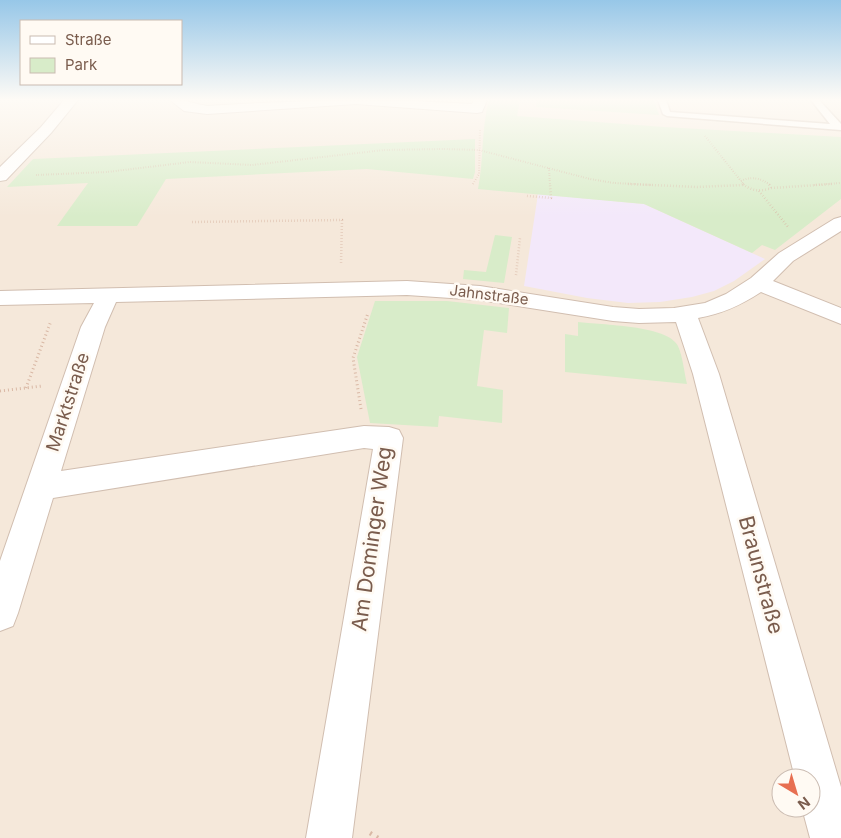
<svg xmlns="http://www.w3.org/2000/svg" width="841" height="838" font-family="Inter,sans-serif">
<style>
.residential{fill:#f5e8da;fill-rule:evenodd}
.education{fill:#f3e8fa}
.green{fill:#d8ecc9}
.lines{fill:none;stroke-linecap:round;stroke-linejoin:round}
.lane-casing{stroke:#d1beb0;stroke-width:3}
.street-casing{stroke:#d1beb0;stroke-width:2}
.path-far3{stroke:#d9b8a5;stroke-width:2;stroke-dasharray:0.5 2;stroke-linecap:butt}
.path-far2{stroke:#d9b8a5;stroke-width:2.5;stroke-dasharray:0.5 2.5;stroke-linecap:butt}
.path-far1{stroke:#d9b8a5;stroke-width:3;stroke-dasharray:1 3;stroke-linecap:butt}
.path{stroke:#d9b8a5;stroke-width:4.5;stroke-dasharray:2 5.5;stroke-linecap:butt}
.lane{fill:#fff;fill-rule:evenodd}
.street{fill:#fff;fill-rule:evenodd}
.labels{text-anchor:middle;stroke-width:5;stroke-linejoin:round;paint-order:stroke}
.far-street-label{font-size:15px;fill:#7a5c4d;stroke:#fffaf3}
.street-label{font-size:18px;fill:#7a5c4d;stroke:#fffaf3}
.near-street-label{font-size:21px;fill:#7a5c4d;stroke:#fffaf3}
</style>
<rect width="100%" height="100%" fill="#fdf6ec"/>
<path class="residential" d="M0 100H841V838H0ZM781 778H811V808H781Z"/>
<polygon class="education" points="538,194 644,204 765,259 734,281 714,291 692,297 660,302 628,303 587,298 524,286"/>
<g class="green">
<path d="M489 100H520L517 116 664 127 841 137V199L775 250 762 245 752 253 644 204 478 189C484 159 481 129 489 100Z"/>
<polygon points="537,100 654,100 659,115 536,107"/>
<polygon points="475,139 475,172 473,179 367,169 166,179 137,226 57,226 88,183 7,187 33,159"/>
<polygon points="495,235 512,237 504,283 463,279 464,270 486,272"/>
<polygon points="375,301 447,301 509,308 507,333 484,330 477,386 503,390 502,423 439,416 438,427 370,423 357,357"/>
<path d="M578 322C601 325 668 325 678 346 683 357 684 372 687 384L565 372V334L578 336Z"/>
</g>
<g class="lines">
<g class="lane-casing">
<polygon id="lane" points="658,100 666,100 670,112 830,124 811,100 819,100 841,124 841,130 667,116 663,114"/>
</g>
<g class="street-casing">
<g id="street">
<polygon points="64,100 78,100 51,133 6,180 0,181 0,167 41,127"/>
<path d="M170 100C184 99 194 104 207 106 297 100 381 98 472 104L474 100H487L482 112 477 113 356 104 207 114 184 111Z"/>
<path d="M841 217V231L793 261 773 281 841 308V324L761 292C741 305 722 314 698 318L719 374 841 787V838H810L802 808H811V778H795L693 374 676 322 639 323 613 321 480 300 407 295 116 302 105 327 61 471 364 426 389 427 399 430 403 438 352 838H306L373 449 364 448 53 498 18 613 13 626 0 631V561L81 327 94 303 0 305V291L407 281 480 286 613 307 639 309 674 308 705 303 726 294 751 278 779 253 834 219Z"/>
</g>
</g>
<g class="path-far3">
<polyline points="705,136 741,181"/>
<polyline points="549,168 550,185"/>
<polyline points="36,175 107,172 190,162 252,165 384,150 444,149 479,150 590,179 614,183 653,185"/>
<polyline points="473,184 479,174 480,130"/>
<path d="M744 185 741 181C751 176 761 178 770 185"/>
<polyline points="814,185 841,183"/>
</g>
<g class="path-far2">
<polyline points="628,184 697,187 743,185"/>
<path d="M743 184C751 191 761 192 771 188L769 184"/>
<polyline points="771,188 832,184"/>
<polyline points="759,191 788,227"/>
<polyline points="527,196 551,198 550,184"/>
<polyline points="192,222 342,220 341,264"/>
<polyline points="516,275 520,238"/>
</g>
<g class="path-far1">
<polyline points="26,388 51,321"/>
<polyline points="0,391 42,386"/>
<polyline points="361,409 353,358 368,313"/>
</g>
<polyline class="path" points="370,833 378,838"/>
<use href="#lane" class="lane"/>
<use href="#street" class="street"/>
</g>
<linearGradient id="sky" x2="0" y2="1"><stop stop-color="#97c7e8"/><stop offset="0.46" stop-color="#fefbf6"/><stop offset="1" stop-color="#fefbf6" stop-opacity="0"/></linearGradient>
<rect width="841" height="217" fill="url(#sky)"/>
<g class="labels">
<g class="far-street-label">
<text transform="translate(489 295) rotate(7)" y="5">Jahnstraße</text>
</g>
<g class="street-label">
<text transform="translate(68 402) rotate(-72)" y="6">Marktstraße</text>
</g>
<g class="near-street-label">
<text transform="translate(372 539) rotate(-82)" y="7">Am Dominger Weg</text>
<text transform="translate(761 575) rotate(75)" y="7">Braunstraße</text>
</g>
</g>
<rect x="20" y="20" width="162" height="65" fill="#fffaf3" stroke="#cabbb1"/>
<rect x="30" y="36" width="25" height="8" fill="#ffffff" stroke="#cabbb1"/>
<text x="65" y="45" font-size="15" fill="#7a5c4d">Straße</text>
<rect x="30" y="58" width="25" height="15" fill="#d8ecc9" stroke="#cabbb1"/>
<text x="65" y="70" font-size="15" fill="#7a5c4d">Park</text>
<g transform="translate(796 793) rotate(142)"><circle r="24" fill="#fffaf3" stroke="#cabbb1"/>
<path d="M0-4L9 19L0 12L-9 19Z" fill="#e76f51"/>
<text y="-8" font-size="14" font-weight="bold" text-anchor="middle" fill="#7a5c4d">N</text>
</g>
</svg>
